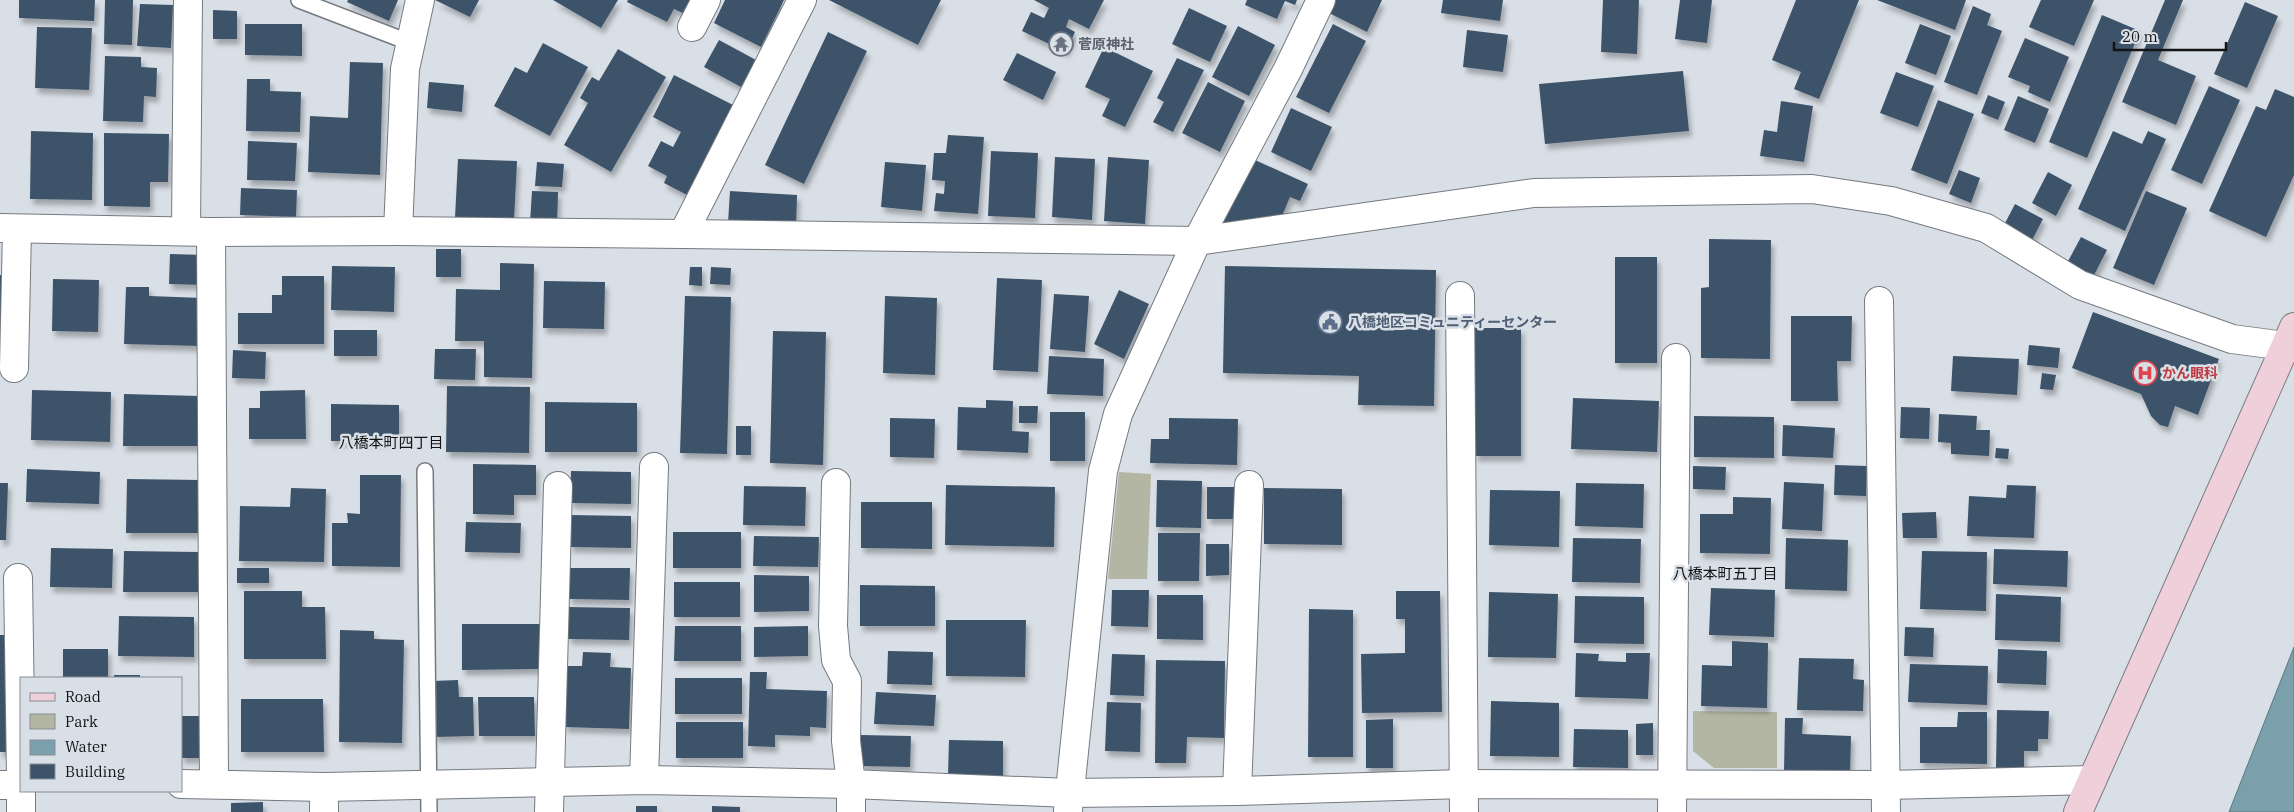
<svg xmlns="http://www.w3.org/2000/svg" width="2294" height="812" font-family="'IBM Plex Serif','Noto Sans JP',serif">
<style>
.green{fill:#b2b6a3}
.water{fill:#7aa0ac;stroke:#5b767f}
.building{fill:#3e5369;filter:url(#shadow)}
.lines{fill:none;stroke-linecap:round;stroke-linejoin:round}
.lane-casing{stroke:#757a81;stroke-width:18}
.street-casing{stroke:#757a81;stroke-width:30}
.secondary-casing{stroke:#757a81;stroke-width:30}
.lane{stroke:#fff;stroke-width:15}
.street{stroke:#fff;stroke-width:28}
.secondary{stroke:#efcfda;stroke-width:28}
.labels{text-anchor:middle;stroke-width:5;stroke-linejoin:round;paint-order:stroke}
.worship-label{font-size:14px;font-weight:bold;fill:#5b616d;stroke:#d9dfe6;text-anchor:start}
.service-label{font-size:14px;font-weight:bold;fill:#4e5e75;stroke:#d9dfe6;text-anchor:start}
.health-label{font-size:14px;font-weight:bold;fill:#be3a42;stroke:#d9dfe6;text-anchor:start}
.neighbourhood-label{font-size:15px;fill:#121416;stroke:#d9dfe6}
</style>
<defs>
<filter id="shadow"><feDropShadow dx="3" dy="5.5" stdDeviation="2.5" flood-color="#0004"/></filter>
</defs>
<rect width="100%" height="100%" fill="#d9dfe6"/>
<g class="green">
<polygon points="1119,472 1151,474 1147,579 1108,579"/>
<polygon points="1693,711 1777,712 1777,768 1714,768 1693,751"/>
</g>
<polygon class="water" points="2294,647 2294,812 2229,812"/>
<g class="building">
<polygon points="19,0 95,0 94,21 19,18"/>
<polygon points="105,0 133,0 132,45 104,44"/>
<polygon points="348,0 398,0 389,21 347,2"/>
<polygon points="435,0 479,0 470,17"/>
<polygon points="553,0 618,0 601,28"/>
<polygon points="628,0 692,0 685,14 674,9 667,22 627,2"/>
<polygon points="725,0 784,0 761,47 714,23"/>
<polygon points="829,0 941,0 918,45"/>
<polygon points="1034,0 1104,0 1089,29 1069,19 1066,27 1075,32 1066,52 1022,31 1031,12 1044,18 1049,8"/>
<polygon points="1247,0 1297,0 1295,5 1285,1 1277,19 1245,5"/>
<polygon points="1335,0 1382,0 1367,32 1329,13"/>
<polygon points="1443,0 1503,0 1500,21 1441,13"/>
<polygon points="1603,0 1639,0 1637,54 1601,52"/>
<polygon points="1680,0 1712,0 1707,43 1675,39"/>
<polygon points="1796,0 1859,0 1819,99 1794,89 1801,72 1772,60"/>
<polygon points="1877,0 1966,0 1955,30"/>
<polygon points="2041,0 2094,0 2074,46 2029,27"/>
<polygon points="2165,0 2183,0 2158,60 2196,76 2176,125 2122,102"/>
<polygon points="2245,2 2278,16 2247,88 2214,74"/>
<polygon points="140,4 173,5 171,48 137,46"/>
<polygon points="1973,6 1991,14 1987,25 2002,31 1977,95 1944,82"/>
<polygon points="1189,8 1227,26 1210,62 1172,44"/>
<polygon points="213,10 237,11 237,39 213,39"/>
<polygon points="2102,15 2140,31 2087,158 2049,142"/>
<polygon points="245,24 302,24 302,56 245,55"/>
<polygon points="1333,24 1366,41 1329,113 1296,97"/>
<polygon points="1920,24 1951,36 1936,75 1905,63"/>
<polygon points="1238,26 1275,45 1249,96 1212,77"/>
<polygon points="37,27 92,28 89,90 35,88"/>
<polygon points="1467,30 1508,35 1503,72 1463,67"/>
<polygon points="828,32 867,51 804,184 765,165"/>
<polygon points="2025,38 2069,57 2050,102 2028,92 2030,86 2008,77"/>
<polygon points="719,40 756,60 741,87 704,67"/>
<polygon points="543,43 588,67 550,136 494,106 515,67 527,73"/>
<polygon points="1104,47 1153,71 1125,127 1102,116 1110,99 1085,87"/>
<polygon points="618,49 666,77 611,172 564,145 588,103 580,98 592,77 599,81"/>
<polygon points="1017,53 1056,72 1043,100 1003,80"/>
<polygon points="105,56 141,57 141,67 157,68 156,97 144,96 143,122 103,121"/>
<polygon points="1177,58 1204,70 1173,132 1153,122 1164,102 1157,98"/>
<polygon points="350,62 383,63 380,175 308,172 310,116 348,118"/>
<polygon points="1683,71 1689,131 1545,144 1539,84"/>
<polygon points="1896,72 1934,86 1918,127 1880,113"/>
<polygon points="674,75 735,106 689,196 664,183 667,176 648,166 661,141 673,147 681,132 653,117"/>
<polygon points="247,79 270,79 270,91 301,92 300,132 246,131"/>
<polygon points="429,82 464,85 462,112 427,108"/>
<polygon points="1208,82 1245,101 1220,152 1182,133"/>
<polygon points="2209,86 2240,100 2202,184 2171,170"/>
<polygon points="2275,89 2294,97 2294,175 2266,237 2209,211 2256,106 2266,110"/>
<polygon points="1988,95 2005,102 1998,120 1981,113"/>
<polygon points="2018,96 2049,109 2035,143 2004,130"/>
<polygon points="1938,100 1974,114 1947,184 1911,170"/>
<polygon points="1781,101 1813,106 1804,162 1760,156 1764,130 1777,132"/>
<polygon points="1291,108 1332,127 1311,171 1271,152"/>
<polygon points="31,131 93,133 92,200 30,199"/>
<polygon points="2113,131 2142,144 2148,131 2166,139 2125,231 2078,209"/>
<polygon points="104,133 169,134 168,182 150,182 150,207 104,206"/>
<polygon points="948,135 984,137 978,214 934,211 936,193 944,194 945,181 932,180 934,153 946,153"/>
<polygon points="248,141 297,143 295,181 247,180"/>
<polygon points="991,151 1038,153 1035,218 988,216"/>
<polygon points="1055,157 1095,159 1092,220 1052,217"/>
<polygon points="1108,157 1149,160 1145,224 1104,221"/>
<polygon points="458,159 517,161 514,220 455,218"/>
<polygon points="1255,160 1308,184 1300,201 1290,197 1280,221 1222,225"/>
<polygon points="537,162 564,164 562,187 535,186"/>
<polygon points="885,162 926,165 922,211 881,207"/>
<polygon points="1959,170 1980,178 1971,203 1949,194"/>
<polygon points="2048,172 2072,185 2056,216 2032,203"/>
<polygon points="241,188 297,190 296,217 240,215"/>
<polygon points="532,191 558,192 557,225 530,223"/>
<polygon points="730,191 797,195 796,227 728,223"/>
<polygon points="2146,191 2187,208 2154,285 2113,268"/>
<polygon points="2015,204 2043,219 2031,242 2003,227"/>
<polygon points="2081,237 2107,250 2092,279 2066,265"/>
<polygon points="1709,239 1771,240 1770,359 1701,358 1701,288 1709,287"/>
<rect x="436" y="249" width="25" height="28"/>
<polygon points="170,254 205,255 204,285 169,284"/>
<rect x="1615" y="257" width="42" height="106"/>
<polygon points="500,263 534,264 532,378 484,377 484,341 455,341 456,289 500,290"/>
<polygon points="332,266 395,267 394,312 331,310"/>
<polygon points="1225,266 1436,270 1434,406 1358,405 1359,376 1223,373"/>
<polygon points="690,267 702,267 702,286 689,285"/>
<polygon points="711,267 731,268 730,285 710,284"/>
<polygon points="0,275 8,275 7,350 0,350"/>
<polygon points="282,276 324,276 324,344 238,344 238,313 272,313 272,295 282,295"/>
<polygon points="997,278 1042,280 1038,372 993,370"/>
<polygon points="53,279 99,280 98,332 52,331"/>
<polygon points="544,281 605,282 604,329 543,328"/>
<polygon points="126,287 149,287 149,296 203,298 201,346 124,344"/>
<polygon points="1119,290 1149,304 1124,359 1094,344"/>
<polygon points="1054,294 1089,296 1085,352 1050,349"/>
<polygon points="685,296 731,297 727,454 680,453"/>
<polygon points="885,296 937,298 935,375 883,373"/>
<polygon points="2093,312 2219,359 2198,415 2175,406 2168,427 2160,425 2151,416 2141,394 2072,368"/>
<polygon points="1791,316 1852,316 1851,361 1837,361 1838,401 1791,401"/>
<rect x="1475" y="328" width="46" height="128"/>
<rect x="334" y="330" width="43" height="26"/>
<polygon points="773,331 826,332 823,465 770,463"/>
<polygon points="2029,345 2060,348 2058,368 2027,365"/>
<polygon points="435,349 476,349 475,380 434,379"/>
<polygon points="233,350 266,352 265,379 232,378"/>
<polygon points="1049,356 1104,359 1103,396 1047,394"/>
<polygon points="1953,356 2019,359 2017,395 1951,391"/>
<polygon points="2042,373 2056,375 2053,390 2040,389"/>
<polygon points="447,386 530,387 529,453 446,452"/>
<polygon points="32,390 111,392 110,442 31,440"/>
<polygon points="305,390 306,439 249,439 249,408 260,408 260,391"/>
<polygon points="124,394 199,396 198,446 123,446"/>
<polygon points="1573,398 1659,401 1657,452 1571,449"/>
<polygon points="986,400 1013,401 1012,431 1029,432 1028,453 957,450 958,407 986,408"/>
<polygon points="545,402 637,403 637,452 545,452"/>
<polygon points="331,404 399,405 399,441 331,441"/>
<polygon points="1019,406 1038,406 1037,423 1019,423"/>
<polygon points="1901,407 1930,408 1929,439 1900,438"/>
<rect x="1050" y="412" width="35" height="49"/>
<polygon points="1939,414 1977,416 1976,430 1990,430 1989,456 1951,454 1951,443 1938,442"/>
<polygon points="1694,416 1774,417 1774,458 1694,457"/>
<polygon points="890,418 935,419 934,458 890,457"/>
<polygon points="1169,418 1238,419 1237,465 1150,463 1151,439 1169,439"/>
<polygon points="1783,425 1835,428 1833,458 1782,456"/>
<rect x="736" y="426" width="15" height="29"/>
<polygon points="1996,448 2009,449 2008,459 1995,458"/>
<polygon points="473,464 536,465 536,495 514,495 514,515 473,514"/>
<polygon points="1835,465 1867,466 1866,496 1834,495"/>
<polygon points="1693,466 1726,467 1725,490 1693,489"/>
<polygon points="27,469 100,472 99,504 26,502"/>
<polygon points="571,471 631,472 631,504 570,503"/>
<polygon points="360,475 401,475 400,567 332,566 332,523 348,523 347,513 360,514"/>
<polygon points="127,479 200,480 199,533 126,533"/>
<polygon points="1157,480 1202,481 1201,528 1156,527"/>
<polygon points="1784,482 1824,484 1822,531 1782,529"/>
<polygon points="0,483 8,483 6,540 0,540"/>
<polygon points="1576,483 1644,484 1643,528 1575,526"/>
<polygon points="946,485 1055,487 1054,547 945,545"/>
<polygon points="2007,485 2036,486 2034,538 1967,536 1969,496 2006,498"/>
<polygon points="744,486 806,487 805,526 743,525"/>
<rect x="1207" y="487" width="27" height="32"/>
<polygon points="291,488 326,489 324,562 239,561 240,506 290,507"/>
<polygon points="1264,488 1342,489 1342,545 1264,544"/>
<polygon points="1490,490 1560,491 1559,547 1489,545"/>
<polygon points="1733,497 1771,498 1770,554 1700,553 1700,514 1733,514"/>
<polygon points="861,502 932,502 932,549 861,548"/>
<polygon points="1936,512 1937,538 1903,538 1902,513"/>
<polygon points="570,515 631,516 631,548 570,547"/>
<polygon points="466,522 521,523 520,553 465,552"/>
<rect x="673" y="532" width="68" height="36"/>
<polygon points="1158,533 1200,533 1199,581 1158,581"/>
<polygon points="754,536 819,537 818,567 753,566"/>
<polygon points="1573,538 1641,539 1640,583 1572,582"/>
<polygon points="1786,538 1848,540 1847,591 1785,589"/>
<polygon points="1206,544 1229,544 1229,575 1206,576"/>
<polygon points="51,548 113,549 112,588 50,587"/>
<polygon points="1994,549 2068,551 2067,587 1993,584"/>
<polygon points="124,551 199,552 199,592 123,592"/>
<polygon points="1922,551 1987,552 1986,611 1920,609"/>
<rect x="237" y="568" width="32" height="15"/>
<polygon points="569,568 630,568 629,600 569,599"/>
<polygon points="754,575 809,576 809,611 754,612"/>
<rect x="674" y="582" width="66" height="35"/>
<polygon points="860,585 935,586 935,626 860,626"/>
<polygon points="1711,588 1775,590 1774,637 1709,635"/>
<polygon points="1112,590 1149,590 1148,627 1111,626"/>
<polygon points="244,591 302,591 302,607 325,607 326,659 244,659"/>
<polygon points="1396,591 1440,591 1442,712 1362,713 1361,654 1405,653 1405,619 1396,619"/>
<polygon points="1489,592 1558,594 1556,658 1488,657"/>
<polygon points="1996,594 2061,597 2060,642 1995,640"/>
<polygon points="1157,595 1203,595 1203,640 1157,639"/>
<polygon points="1575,596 1644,597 1644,644 1574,643"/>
<polygon points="568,607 630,608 629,640 568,639"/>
<polygon points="1309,609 1353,610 1353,757 1308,757"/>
<polygon points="119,616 194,617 194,657 118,656"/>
<polygon points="946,620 1026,620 1025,677 946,676"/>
<polygon points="462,624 542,624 542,669 462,670"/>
<polygon points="675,626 741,626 741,661 674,661"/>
<polygon points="808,626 808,656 754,657 754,627"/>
<polygon points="1905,627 1934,628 1933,657 1904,656"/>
<polygon points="340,630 374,631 374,639 404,640 402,743 339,742"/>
<polygon points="0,635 8,635 7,752 0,752"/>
<polygon points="1732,641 1768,643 1767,708 1701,706 1702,665 1732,666"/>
<rect x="63" y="649" width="45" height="29"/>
<polygon points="1998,649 2047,651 2046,685 1997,683"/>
<polygon points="888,651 933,652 932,685 887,684"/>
<polygon points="583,652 611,653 610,667 631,668 629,729 564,727 566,666 582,666"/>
<polygon points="1576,653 1599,654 1598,661 1626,662 1626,653 1650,653 1648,699 1575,697"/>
<polygon points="1112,654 1145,655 1144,696 1110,695"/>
<polygon points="1799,658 1854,659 1853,679 1864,680 1863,711 1797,710"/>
<polygon points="1156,660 1225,661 1224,738 1187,737 1186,763 1155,763"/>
<polygon points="1910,664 1988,666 1987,705 1908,702"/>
<polygon points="750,672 767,672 766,689 827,691 826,728 810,727 810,736 775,735 775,747 748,746"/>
<rect x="114" y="675" width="26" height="3"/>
<rect x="675" y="678" width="67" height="36"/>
<polygon points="458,680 459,697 473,697 474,736 434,737 433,681"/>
<polygon points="876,692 936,695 934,726 874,724"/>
<polygon points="478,697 534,697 535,736 479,736"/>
<polygon points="241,699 323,699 324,752 241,752"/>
<polygon points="1491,701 1559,703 1559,757 1490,756"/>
<polygon points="1107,702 1141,703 1140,752 1105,751"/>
<polygon points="1997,710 2049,711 2048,739 2038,739 2038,751 2024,751 2024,769 1996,768"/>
<polygon points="1958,712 1987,712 1987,764 1920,763 1920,727 1957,727"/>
<rect x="181" y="716" width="18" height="42"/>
<polygon points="1785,718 1803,718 1802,734 1851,736 1850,774 1784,773"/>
<polygon points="1393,719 1393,768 1366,768 1366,720"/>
<rect x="676" y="722" width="67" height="36"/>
<polygon points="1653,723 1653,755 1636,755 1636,724"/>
<polygon points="1574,729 1628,730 1628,768 1573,767"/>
<polygon points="861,735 911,736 910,767 860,766"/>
<polygon points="949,740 1003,741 1003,777 948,776"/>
<polygon points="263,802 263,812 231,812 231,803"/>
<rect x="636" y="806" width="21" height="6"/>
<polygon points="712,806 740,807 740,812 712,812"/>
</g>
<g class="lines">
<g class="lane-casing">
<g id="lane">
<polyline points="299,0 411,43"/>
<polyline points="425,471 429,812"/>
</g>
</g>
<g class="street-casing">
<g id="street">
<polyline points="692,27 706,0"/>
<polyline points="0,228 211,232 398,231 683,234 1197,241 1534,193 1812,189 1891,201 1986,228 2080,285 2232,339 2285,346"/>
<polyline points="186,230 188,0"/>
<polyline points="398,231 405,69 420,0"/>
<polyline points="211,232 214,784"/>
<polyline points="683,234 802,0"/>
<polyline points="1460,296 1464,812"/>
<polyline points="1879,301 1886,812"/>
<polyline points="14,368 17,229"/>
<polyline points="836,483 833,626 836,660 847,681 846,741 851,784 851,812"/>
<polyline points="18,578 21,777"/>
<polyline points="644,780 654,467"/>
<polyline points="181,784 324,787 644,780 851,784 1069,793 1237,791 1463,784 1886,785 2092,780"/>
<polyline points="0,785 21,785"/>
<polyline points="1237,791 1249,485"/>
<polyline points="1068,810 1103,471 1118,414 1197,241 1288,69 1321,0"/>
<polyline points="21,812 21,791"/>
<polyline points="324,812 324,787"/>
<polyline points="549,812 558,486"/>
<polyline points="1672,812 1676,358"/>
</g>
</g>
<g class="secondary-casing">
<polyline id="secondary" points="2078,812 2294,327"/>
</g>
<use href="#lane" class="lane"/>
<use href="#street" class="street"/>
<use href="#secondary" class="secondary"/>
</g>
<defs>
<g id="temple-ring" transform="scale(1.25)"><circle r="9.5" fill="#d9dfe6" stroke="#6b7280" stroke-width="1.5"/><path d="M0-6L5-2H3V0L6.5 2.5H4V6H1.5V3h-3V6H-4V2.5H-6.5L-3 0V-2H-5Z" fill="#6b7280"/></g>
<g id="civic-ring" transform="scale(1.25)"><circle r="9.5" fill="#d9dfe6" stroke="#5c6f8a" stroke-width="1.5"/><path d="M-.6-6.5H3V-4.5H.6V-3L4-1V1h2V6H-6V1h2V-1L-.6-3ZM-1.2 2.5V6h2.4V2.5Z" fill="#5c6f8a"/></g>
<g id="hospital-ring" transform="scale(1.25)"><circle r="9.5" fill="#d9dfe6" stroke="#e0444e" stroke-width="1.5"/><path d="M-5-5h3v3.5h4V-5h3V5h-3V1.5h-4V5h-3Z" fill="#e0444e"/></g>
</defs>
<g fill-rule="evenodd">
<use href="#temple-ring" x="1061" y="44"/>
<use href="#civic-ring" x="1330" y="322"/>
<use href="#hospital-ring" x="2145" y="373"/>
</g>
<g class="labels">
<g class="worship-label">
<text x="1078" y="49">菅原神社</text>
</g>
<g class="service-label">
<text x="1348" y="327">八橋地区コミュニティーセンター</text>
</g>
<g class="health-label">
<text x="2162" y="378">かん眼科</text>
</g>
<g class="neighbourhood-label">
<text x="391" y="448">八橋本町四丁目</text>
<text x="1725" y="579">八橋本町五丁目</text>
</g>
</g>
<rect x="20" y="677" width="162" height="115" fill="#d9dfe6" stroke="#898e93"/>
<rect x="30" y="693" width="25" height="8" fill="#efcfda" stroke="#898e93"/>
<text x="65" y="702" font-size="15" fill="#121416">Road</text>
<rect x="30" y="714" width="25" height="15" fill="#b2b6a3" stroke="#898e93"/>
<text x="65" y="727" font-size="15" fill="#121416">Park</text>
<rect x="30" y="740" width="25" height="15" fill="#7aa0ac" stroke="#898e93"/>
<text x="65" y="752" font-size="15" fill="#121416">Water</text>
<rect x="30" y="764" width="25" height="15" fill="#3e5369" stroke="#898e93"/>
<text x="65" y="777" font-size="15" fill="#121416">Building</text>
<path d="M2114 42v8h112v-8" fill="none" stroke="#121416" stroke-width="2.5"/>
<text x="2122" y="42" font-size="15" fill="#121416" stroke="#d9dfe6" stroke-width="4" paint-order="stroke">20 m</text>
</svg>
